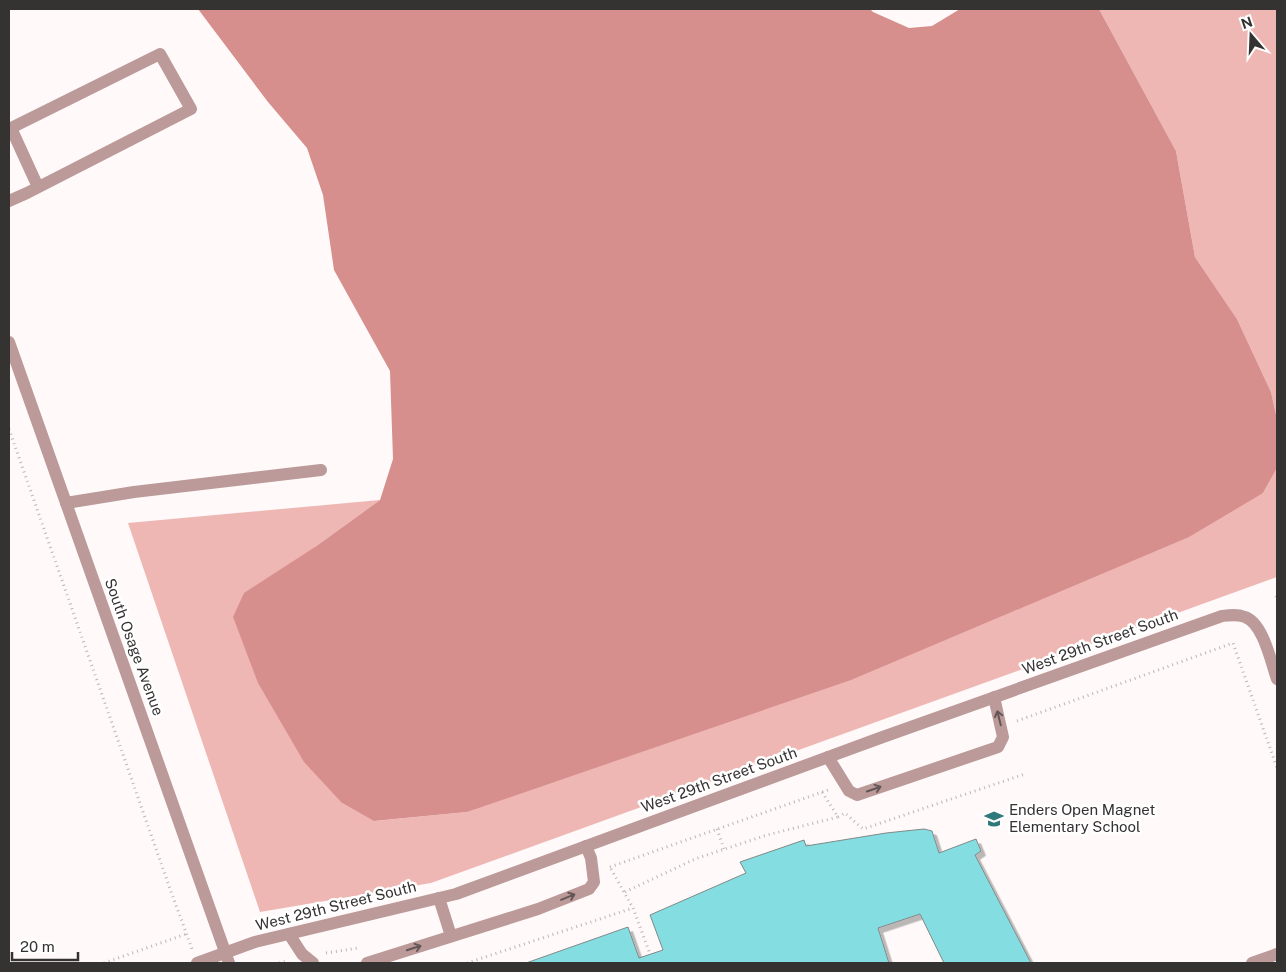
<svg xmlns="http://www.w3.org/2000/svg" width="1286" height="972" font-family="'Public Sans',sans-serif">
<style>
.green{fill:#efb7b4}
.water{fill:#d68f8d}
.building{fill:#83dde1;stroke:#818888;filter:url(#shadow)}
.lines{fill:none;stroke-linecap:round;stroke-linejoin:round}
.path{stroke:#bcb7b7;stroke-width:3;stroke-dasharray:1 4;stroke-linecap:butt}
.lane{stroke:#bb9a99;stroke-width:12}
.street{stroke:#bb9a99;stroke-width:12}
.oneway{stroke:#645656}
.labels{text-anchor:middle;stroke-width:5;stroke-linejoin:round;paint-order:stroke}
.street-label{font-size:15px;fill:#353232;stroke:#fff}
.poi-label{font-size:15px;fill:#353232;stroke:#fff;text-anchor:start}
</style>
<defs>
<filter id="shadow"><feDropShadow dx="4.5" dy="4.5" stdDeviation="0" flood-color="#0004"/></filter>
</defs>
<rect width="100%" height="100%" fill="#fff9f9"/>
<g class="green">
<polygon points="1099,9 1277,9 1277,419 1271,392 1237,319 1195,257 1176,151"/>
<polygon points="1277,468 1277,577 431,883 260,912 128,523 380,500 315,547 342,803 375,821 467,812 1263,493"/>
</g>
<polygon class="water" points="198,9 870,9 873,12 909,28 932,26 960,9 1099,9 1176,151 1195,257 1237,319 1271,392 1277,419 1277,468 1263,493 1189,537 851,680 467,812 374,821 342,803 304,762 258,683 233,617 244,593 315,547 380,500 393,459 390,371 334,270 323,195 307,148 268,102"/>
<polygon class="building" points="924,829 932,831 939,853 976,839 981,851 975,855 1031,963 944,963 920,914 878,928 889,963 526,963 628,927 639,958 663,950 650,915 746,873 740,862 804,840 806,846 886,833"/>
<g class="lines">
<g class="path">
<polyline points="9,429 169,886 192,949"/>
<polyline points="1276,596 1277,600"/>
<polyline points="1017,721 1233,643 1277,768"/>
<polyline points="838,817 845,813 863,829 1025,774"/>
<polyline points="717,829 724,849"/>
<polyline points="610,867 828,790"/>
<polyline points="611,869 633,908"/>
<polyline points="625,892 695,859 767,835 838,817 822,792"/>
<polyline points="326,953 359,948"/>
<polyline points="104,963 186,934"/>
<polyline points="279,963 288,961"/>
<polyline points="467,963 633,908 650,954"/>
</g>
<g class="lane">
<polyline points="9,201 27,193 191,109 160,54 11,128 38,187"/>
<polyline points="66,503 134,492 321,470"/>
<polyline points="828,757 849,791 857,795 998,747 1003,737 994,697"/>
<polyline points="439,898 451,936"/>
<polyline points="289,934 302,954 313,963"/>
<polyline points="367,963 538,909 589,889 594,882 591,858 586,846"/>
</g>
<g class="street">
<polyline points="9,342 229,963"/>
<path d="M197 963 255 942 456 894 880 738 1222 616C1230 615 1237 614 1245 617 1263 623 1271 662 1277 679"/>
<polyline points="1252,963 1277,954"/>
</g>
</g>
<defs><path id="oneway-shaft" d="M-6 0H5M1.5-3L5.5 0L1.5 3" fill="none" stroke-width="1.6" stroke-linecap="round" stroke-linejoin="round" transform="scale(1.25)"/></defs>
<g class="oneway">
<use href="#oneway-shaft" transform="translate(999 718) rotate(-104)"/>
<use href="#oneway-shaft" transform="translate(874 789) rotate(-19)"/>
<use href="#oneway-shaft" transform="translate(568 897) rotate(-22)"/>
<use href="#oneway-shaft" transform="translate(414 948) rotate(-18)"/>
</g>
<defs>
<g id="school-bare" transform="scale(1.5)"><path d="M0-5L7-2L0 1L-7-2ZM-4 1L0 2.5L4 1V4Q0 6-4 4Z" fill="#2f787b" stroke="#fff" stroke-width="2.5" paint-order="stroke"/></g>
</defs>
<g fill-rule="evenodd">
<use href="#school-bare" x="994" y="819"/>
</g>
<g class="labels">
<g class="street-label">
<text transform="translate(1100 642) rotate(-20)" y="5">West 29th Street South</text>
<text transform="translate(134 647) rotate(70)" y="5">South Osage Avenue</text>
<text transform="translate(719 780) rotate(-20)" y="5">West 29th Street South</text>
<text transform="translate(336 906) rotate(-14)" y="5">West 29th Street South</text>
</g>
<g class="poi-label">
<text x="1009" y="815">Enders Open Magnet<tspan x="1009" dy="17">Elementary School</tspan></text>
</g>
</g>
<rect width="1286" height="972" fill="none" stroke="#353232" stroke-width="20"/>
<g transform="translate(1251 35) rotate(341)" stroke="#ffffff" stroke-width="4" paint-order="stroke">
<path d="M0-4L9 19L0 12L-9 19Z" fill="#353232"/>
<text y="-8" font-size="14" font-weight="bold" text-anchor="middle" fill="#353232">N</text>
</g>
<path d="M12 952v8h66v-8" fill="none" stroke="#353232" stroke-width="2.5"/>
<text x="20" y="952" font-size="15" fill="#353232" stroke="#ffffff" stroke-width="4" paint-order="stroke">20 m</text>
</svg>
